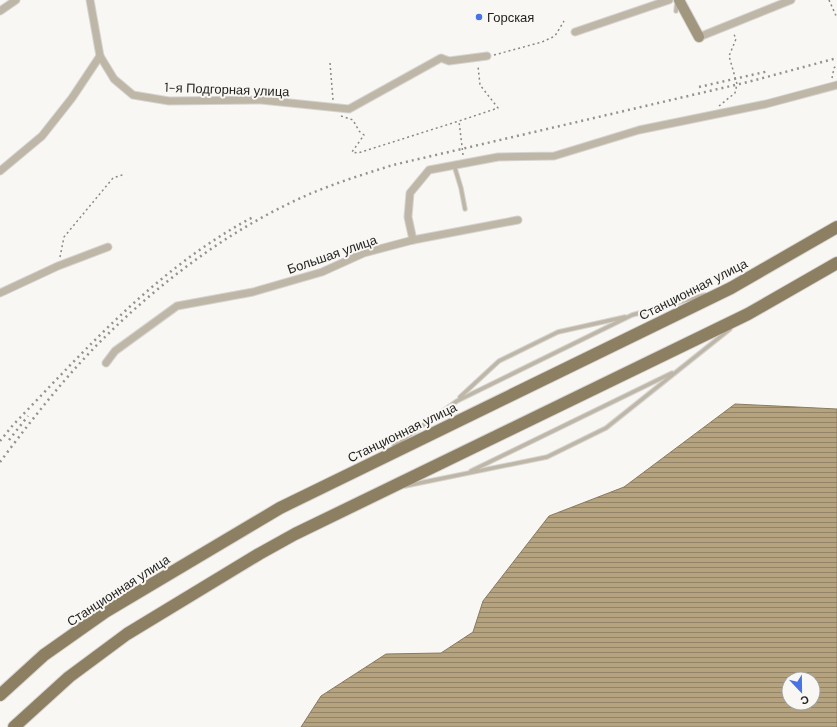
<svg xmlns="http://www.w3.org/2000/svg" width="837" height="727" font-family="'DM Sans',sans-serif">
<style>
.water{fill:url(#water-rules);stroke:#887b62;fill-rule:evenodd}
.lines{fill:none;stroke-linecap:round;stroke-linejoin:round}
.lane-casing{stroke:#d6d4d1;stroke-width:5.5}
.street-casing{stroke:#d6d4d1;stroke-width:9}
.secondary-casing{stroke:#d6d4d1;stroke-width:12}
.primary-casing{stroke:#d6d4d1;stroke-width:14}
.path{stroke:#8a8886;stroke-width:1.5;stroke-dasharray:2 3;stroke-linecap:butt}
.lane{stroke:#beb6a6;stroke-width:3.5}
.street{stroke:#beb6a6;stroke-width:7}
.secondary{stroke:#a1967e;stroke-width:10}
.primary{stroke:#8d7f61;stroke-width:12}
.rail{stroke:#949390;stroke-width:2.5;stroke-dasharray:2 4;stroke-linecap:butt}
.poi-dot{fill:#4773e5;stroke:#f9f7f3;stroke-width:1.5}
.labels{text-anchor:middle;stroke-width:4;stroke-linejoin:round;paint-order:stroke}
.poi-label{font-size:13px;fill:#201f1e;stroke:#f9f7f3;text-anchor:start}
.street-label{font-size:13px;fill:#201f1e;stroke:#f9f7f3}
</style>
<defs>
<pattern id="water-rules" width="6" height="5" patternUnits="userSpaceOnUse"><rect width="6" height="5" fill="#b5a37f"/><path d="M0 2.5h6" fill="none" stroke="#938467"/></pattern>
</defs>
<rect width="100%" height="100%" fill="#f9f7f3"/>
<path class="water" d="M735 404 837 409V727H301L321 696 386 654 441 653 473 632 483 601 549 516 624 487ZM789 679H813V703H789Z"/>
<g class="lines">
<g class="lane-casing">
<g id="lane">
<polyline points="676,11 677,1"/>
<polyline points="454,165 461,188 465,209"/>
<polyline points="460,397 499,361 558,332 625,317"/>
<polyline points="394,446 457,401 632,315 705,295"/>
<polyline points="471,471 672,373"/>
<polyline points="405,486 547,457 606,428 730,329"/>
</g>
</g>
<g class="street-casing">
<g id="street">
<polyline points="90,0 100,56 114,79 133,95 169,101 261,100 349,109 441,58 449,61 487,56"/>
<polyline points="0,11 16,0"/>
<polyline points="575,32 669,0"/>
<polyline points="699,37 791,0"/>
<polyline points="0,171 42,136 72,98 100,56"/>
<polyline points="413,240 408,217 410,193 429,170 498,157 554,156 639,130 766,104 837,85"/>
<polyline points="0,293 58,266 108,247"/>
<polyline points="106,363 115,351 177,306 253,292 322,272 364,253 413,240 518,220"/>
</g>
</g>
<g class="secondary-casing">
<polyline id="secondary" points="679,0 699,37"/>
</g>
<g class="primary-casing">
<g id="primary">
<polyline points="0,695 44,655 105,612 280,508 731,288 837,227"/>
<polyline points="14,727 69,677 127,634 259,554 295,534 748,314 837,263"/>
</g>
</g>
<g class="path">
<polyline points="829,0 837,18"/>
<polyline points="494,55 542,42 555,36 564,21"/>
<polyline points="330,63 333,100"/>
<polyline points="832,78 834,68 837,65"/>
<polyline points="719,106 735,93 737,84 729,56 736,39 733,32"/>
<polyline points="341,116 353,120 359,131 364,135 352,152 358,153 459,121"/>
<polyline points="463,155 459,121 498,108 480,85 478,66"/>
<polyline points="60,257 64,237 113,178 125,174"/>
</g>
<use href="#lane" class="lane"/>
<use href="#street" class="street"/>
<use href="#secondary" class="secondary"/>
<use href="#primary" class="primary"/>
<g class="rail">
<polyline points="699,87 769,71"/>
<polyline points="9,440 28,416"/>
<path d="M0 441 13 425C88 347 158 267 255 216"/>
<path d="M0 462C33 418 68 373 107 335 160 283 222 236 288 204 322 187 358 176 393 165L748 82 837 58"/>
</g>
</g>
<circle class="poi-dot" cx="479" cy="17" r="4"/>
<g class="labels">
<g class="poi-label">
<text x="487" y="22">Горская</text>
</g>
<g class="street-label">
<text transform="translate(227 89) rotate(2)" y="5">1-я Подгорная улица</text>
<text transform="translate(332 254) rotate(-19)" y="5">Большая улица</text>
<text transform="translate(693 289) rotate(-27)" y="5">Станционная улица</text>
<text transform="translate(402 432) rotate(-26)" y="5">Станционная улица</text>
<text transform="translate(118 590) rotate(-33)" y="5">Станционная улица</text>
</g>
</g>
<g transform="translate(801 691) rotate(158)"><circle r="19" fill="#f9f7f3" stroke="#a2a19e"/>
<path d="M0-3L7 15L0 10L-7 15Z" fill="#4773e5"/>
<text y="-6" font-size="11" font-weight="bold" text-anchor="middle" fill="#201f1e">С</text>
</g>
</svg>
